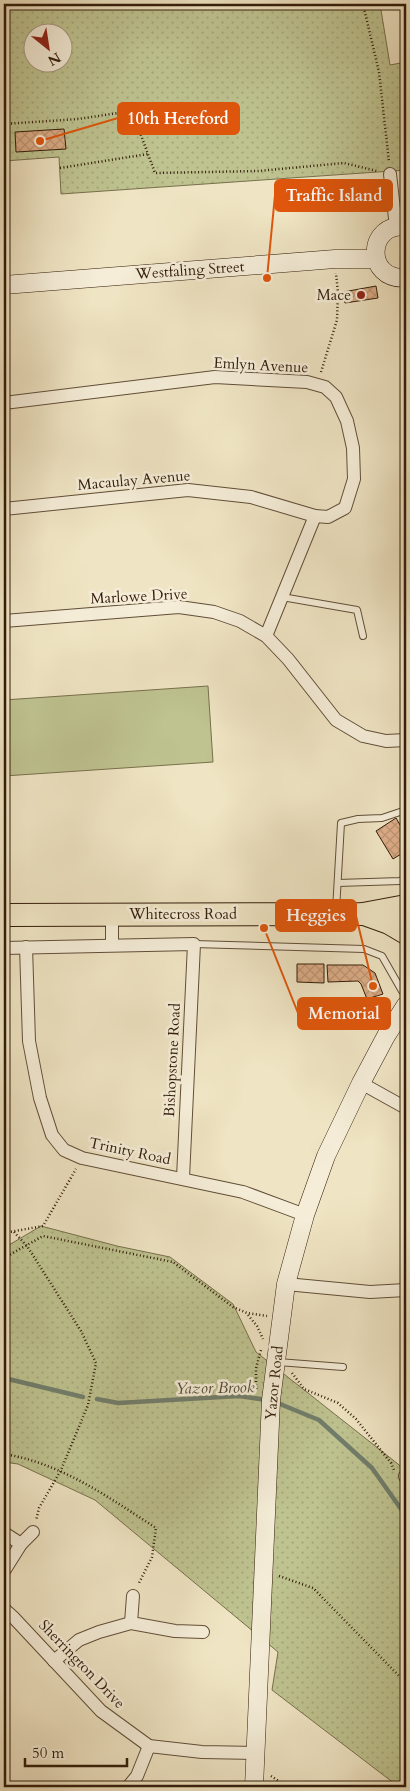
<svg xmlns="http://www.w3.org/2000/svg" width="410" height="1791" font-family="Cardo,serif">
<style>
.grass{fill:#bec390;stroke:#78704c}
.park{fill:url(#park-dots);stroke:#78704c;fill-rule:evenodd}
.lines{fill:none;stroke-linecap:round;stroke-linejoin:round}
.stream{stroke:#717e6c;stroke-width:4.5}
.building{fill:url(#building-cross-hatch);stroke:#321c09}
.lane-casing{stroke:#614e38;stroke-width:8}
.street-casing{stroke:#614e38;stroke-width:14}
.secondary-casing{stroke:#321c09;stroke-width:19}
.highway-casing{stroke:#321c09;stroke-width:24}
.path{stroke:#321c09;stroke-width:2.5;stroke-dasharray:1 2.5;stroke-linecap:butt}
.lane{stroke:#f5edd8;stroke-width:6}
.street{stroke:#f5edd8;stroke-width:12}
.secondary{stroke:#f5edd8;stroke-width:18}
.highway{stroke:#efe4c3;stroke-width:22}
.poi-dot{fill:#8f2418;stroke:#f5edd8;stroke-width:2}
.labels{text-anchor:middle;stroke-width:5;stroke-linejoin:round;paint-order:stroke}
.street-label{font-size:15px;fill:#321c09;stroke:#f5edd8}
.poi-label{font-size:15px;fill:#321c09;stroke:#f5edd8;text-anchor:end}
.water-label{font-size:16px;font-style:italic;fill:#524d3b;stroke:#f5edd8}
.leader{fill:none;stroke:#df560c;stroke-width:2}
.callout-dot{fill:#df560c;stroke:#f5edd8;stroke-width:2}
.callout{fill:#df560c;stroke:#df560c;stroke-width:2}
.callout-label{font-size:16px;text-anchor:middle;font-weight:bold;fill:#fff}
</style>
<defs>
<pattern id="park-dots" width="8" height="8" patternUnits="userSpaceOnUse" patternTransform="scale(1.25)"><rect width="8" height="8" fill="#bec390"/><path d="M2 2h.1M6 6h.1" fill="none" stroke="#a4a77b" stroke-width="1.8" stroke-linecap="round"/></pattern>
<pattern id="building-cross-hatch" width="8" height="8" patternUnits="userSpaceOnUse" patternTransform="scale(1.25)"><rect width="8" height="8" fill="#dcad87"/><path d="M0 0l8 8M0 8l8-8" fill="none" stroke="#bd9473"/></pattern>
</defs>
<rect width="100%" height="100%" fill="#efe4c3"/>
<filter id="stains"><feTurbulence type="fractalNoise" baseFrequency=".004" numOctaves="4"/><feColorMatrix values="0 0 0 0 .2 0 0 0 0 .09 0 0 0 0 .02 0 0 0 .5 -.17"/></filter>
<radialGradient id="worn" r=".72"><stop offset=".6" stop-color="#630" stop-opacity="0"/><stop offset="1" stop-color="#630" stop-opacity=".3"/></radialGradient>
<polygon class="grass" points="208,686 213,762 4,776 4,700"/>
<g class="park">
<path d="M4 4H380L390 65 406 62V170L61 194 59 157 4 161ZM32 32H62V62H32Z"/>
<polygon points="41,1226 117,1246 170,1257 233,1304 256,1352 398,1464 406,1473 406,1787 399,1787 272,1690 278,1652 95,1500 18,1464 4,1462 4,1248"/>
</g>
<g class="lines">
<g class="stream">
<polyline points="4,1378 83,1397"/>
<polyline points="97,1399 118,1403 239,1396 267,1400"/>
<polyline points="275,1402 319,1420 372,1468 406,1516"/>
</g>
</g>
<g class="building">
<polygon points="64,129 66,149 16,152 15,132"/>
<polygon points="376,286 378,298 345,303 343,292"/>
<polygon points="396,818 406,835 406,851 393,859 376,831"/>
<polygon points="297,964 324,964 324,983 297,982"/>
<polygon points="327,965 363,965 375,973 383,994 367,999 361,984 358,981 328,982"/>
</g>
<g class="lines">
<g class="lane-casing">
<g id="lane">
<polyline points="282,597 357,610 363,636"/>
<polyline points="338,883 400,881 406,877"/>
<polyline points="336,910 341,823 358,819 382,818 406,810"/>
<polyline points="194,944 364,949 382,956 402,991 406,994"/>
<polyline points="278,1362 343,1367"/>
</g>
</g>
<g class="street-casing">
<g id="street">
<polyline points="390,174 396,227"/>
<polyline points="4,403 215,377 307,382 325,387 336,397 347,421 353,448 354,479 345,508 328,517 315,516"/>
<polyline points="4,509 188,490 251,497 315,516 266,636"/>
<polyline points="4,621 179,607 214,612 240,621 266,636 288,659 336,720 363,736 386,741 406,740"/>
<polyline points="112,945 112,915"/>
<polyline points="26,947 29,1041 40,1098 52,1135 64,1150 82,1158 243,1192 305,1215"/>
<polyline points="4,948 194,944 183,1178"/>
<polyline points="361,1083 406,1108"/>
<polyline points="286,1284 370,1292 406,1290"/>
<polyline points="405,1476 406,1478"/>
<polyline points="4,1533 21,1544"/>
<polyline points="4,1571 21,1544 33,1532"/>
<polyline points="4,1609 14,1618 101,1711 149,1746 202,1752 256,1753"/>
<polyline points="131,1623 133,1596"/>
<polyline points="54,1661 79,1640 99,1632 131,1623 175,1631 203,1632"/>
<polyline points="128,1787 137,1776 149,1746"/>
</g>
</g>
<g class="secondary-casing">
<g id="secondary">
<path d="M406 227C368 221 363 280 406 278"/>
<polyline points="4,285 335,259 376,259"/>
<polyline points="254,1787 271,1400 286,1284 305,1215 326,1156 361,1083 386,1036 406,1005"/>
</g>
</g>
<g class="highway-casing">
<g id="highway">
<polyline points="364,914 389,923 406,933"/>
<polyline points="4,915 363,914 406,906"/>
</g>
</g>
<g class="path">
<polyline points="363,4 379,72 389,162"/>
<polyline points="4,124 78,119 132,111 155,173 258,171 344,163 377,171"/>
<polyline points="60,168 148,154"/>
<polyline points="321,372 337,320 338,293 336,273"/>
<polyline points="14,1232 27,1246 81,1331 96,1363 88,1405 61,1470 39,1508 36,1521"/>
<polyline points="4,1233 43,1226 76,1169"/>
<polyline points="4,1258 43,1236 173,1262 233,1307 247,1313 267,1316"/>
<polyline points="248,1315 257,1326 263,1339"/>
<polyline points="292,1373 304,1389 338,1403 356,1419 391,1463 394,1470"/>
<polyline points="256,1389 256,1368 261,1350"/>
<path d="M4 1454C61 1463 108 1497 156 1528L152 1557 138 1585"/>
<polyline points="279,1576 313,1588 406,1683"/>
<polyline points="271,1776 288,1787"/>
</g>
<use href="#lane" class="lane"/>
<use href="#street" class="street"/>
<use href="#secondary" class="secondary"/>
<use href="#highway" class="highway"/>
</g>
<circle class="poi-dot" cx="361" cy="295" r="5"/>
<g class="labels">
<g class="street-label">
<text transform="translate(190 270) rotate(-4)" y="5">Westfaling Street</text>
<text transform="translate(261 365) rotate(3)" y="5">Emlyn Avenue</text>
<text transform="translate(134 480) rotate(-5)" y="5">Macaulay Avenue</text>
<text transform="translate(139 596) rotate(-3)" y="5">Marlowe Drive</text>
<text x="183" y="919">Whitecross Road</text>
<text transform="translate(172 1060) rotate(-87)" y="5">Bishopstone Road</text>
<text transform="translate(130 1151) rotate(12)" y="5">Trinity Road</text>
<text transform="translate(274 1383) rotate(-84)" y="5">Yazor Road</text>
<text transform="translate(82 1664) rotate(46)" y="5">Sherrington Drive</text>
</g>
<g class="poi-label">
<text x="351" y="300">Mace</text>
</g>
<g class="water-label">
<text transform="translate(215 1387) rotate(-1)" y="6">Yazor Brook</text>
</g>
</g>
<path class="leader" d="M40 141L118 118M267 278L275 195M373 986L356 916M264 928L298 1013"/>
<g class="callout-dot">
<circle cx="40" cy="141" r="5"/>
<circle cx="267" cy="278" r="5"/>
<circle cx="373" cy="986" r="5"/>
<circle cx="264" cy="928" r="5"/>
</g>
<g class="callout">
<rect x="118" y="103" width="121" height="31" rx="5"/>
<rect x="275" y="180" width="117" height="31" rx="5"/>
<rect x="276" y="900" width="80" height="31" rx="5"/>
<rect x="298" y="998" width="92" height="31" rx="5"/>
</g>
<g class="callout-label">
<text x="178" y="124">10th Hereford</text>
<text x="334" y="201">Traffic Island</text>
<text x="316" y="921">Heggies</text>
<text x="344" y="1019">Memorial</text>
</g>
<rect width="410" height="1791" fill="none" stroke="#efe4c3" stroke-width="20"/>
<rect x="5" y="5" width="400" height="1781" fill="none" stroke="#321c09" stroke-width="2.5"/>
<rect x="10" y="10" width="390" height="1771" fill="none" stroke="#321c09"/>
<g transform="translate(48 48) rotate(150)"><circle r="24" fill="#f5edd8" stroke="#a79985"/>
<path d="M0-4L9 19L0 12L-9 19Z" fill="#8f2418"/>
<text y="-8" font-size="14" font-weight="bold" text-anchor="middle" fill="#321c09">N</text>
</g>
<path d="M25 1758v8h102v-8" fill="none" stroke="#321c09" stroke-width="2.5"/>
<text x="32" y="1758" font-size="15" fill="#321c09" stroke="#f5edd8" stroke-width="4" paint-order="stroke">50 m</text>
<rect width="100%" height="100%" filter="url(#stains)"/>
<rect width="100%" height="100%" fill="url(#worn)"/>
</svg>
